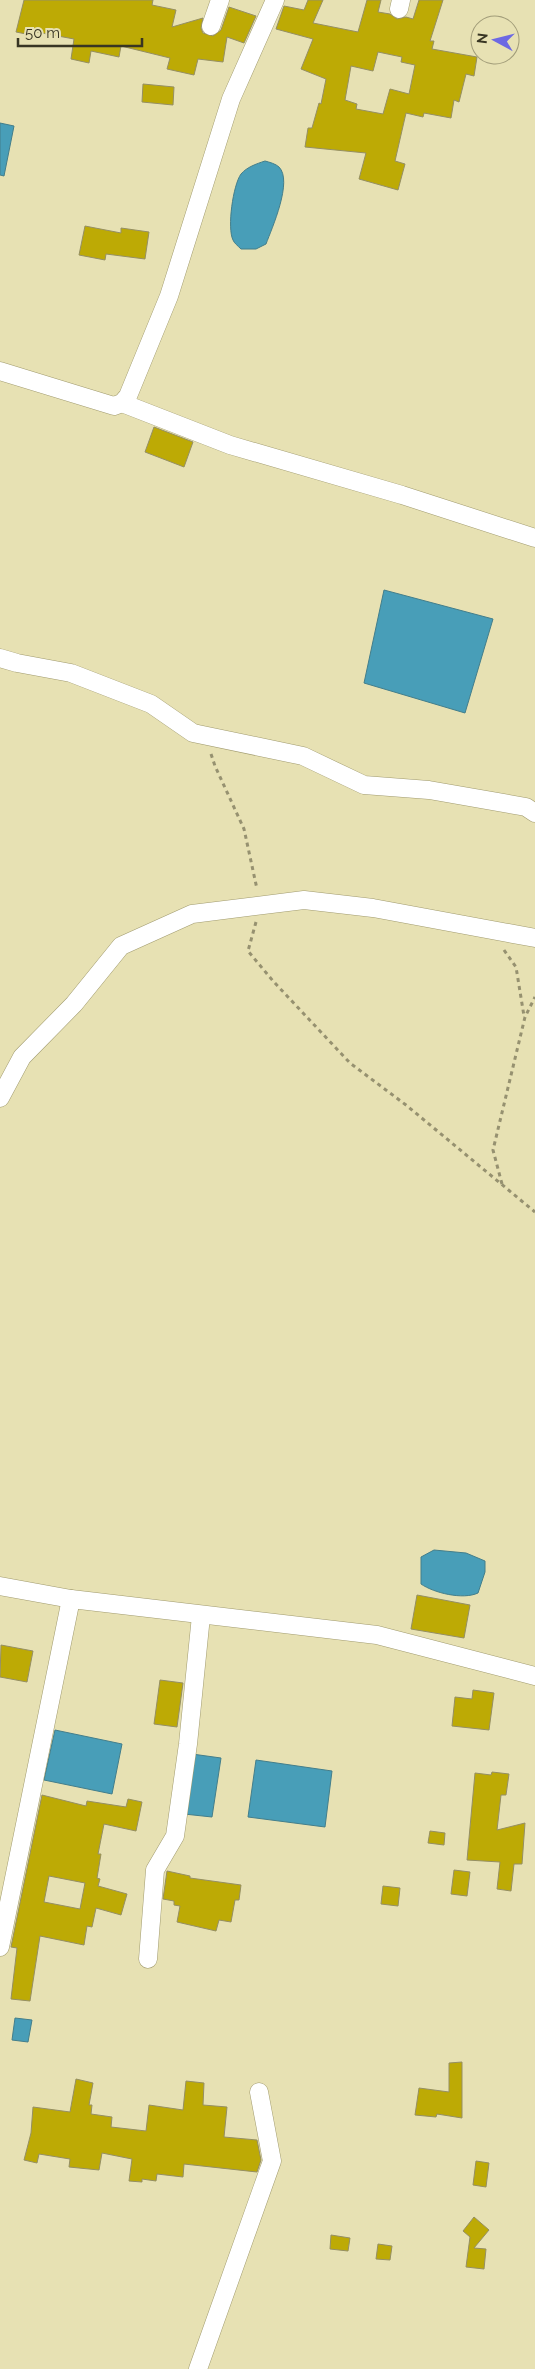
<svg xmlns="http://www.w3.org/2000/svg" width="535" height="2369" font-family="Raleway,sans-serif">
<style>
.water{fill:#489eb8;stroke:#437e8b}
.building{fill:#bdaa05;stroke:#958f64;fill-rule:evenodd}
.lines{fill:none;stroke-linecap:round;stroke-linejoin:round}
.minor-casing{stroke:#a19b6f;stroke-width:19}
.path{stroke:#969170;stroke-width:3;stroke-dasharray:4 4;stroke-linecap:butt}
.minor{stroke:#fff;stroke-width:18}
</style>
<rect width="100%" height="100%" fill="#e7e1b3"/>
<g class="water">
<polygon points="0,123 14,126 4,176 0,175"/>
<path d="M265 161C269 162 276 164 279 167 293 181 272 228 266 244L256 249H241C238 246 234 243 233 240 227 228 233 185 241 174 247 167 256 164 265 161Z"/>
<polygon points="384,590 493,619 465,713 364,683"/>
<path d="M434 1550 466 1553 485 1561V1572L478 1593C463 1600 434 1593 421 1584V1557Z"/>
<polygon points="55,1730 122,1744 112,1794 44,1780"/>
<polygon points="192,1754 221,1758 212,1817 184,1814"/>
<polygon points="256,1760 332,1771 325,1827 248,1817"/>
<polygon points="15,2018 32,2020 28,2042 12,2040"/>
</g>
<g class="building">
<polygon points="24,0 153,0 152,5 176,10 172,27 203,18 201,28 203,33 213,36 221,30 229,7 256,16 244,43 227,37 223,62 198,59 194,75 167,69 170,58 121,46 119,57 91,51 89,63 71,59 74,39 31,31 31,35 16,32"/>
<path d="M308 0H323L313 23 358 32 367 0H381L378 12 390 14 397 19 406 17 413 19 419 0H443L430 41H434L432 49 477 57 474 76 466 74 459 102 454 100 451 118 424 113 423 117 406 113 395 161 405 164 398 190 359 179 366 153 305 147 308 128H312L319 103 321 104 326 79 301 69 313 39 276 29 284 6 304 10ZM378 52 402 57 401 62 415 65 409 94 390 89 383 114 356 109 357 104 345 100 351 66 373 71Z"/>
<polygon points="143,84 174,87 173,105 142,102"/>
<polygon points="85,226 121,233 121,228 149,232 145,259 106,254 105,260 79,255"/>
<polygon points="154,427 193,442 184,467 145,452"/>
<polygon points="417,1595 470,1605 464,1638 411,1629"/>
<polygon points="1,1645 33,1651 27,1682 0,1677"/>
<polygon points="160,1680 183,1683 177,1727 154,1724"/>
<polygon points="473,1690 494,1693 489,1730 452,1726 455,1697 472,1699"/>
<polygon points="492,1772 509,1774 506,1795 501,1795 497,1830 525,1823 522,1864 514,1864 511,1891 497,1889 500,1862 467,1860 475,1773 491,1775"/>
<path d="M42 1795 86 1806 87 1801 126 1807 128 1799 142 1802 136 1831 104 1824 98 1854H101L97 1878 100 1879 98 1886 127 1894 121 1915 96 1908 92 1927 87 1926 84 1945 40 1936 30 2001 11 1999 17 1948 11 1947ZM49 1876 85 1883 80 1909 44 1902Z"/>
<polygon points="430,1831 445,1833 444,1845 428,1843"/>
<polygon points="454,1870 470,1872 467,1896 451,1894"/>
<polygon points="167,1871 190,1876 190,1878 241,1885 239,1900 235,1900 231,1922 219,1920 216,1931 177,1922 180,1906 174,1905 174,1901 163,1899"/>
<polygon points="383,1886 400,1888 398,1906 381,1904"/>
<polygon points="462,2062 462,2118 437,2114 436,2117 415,2115 419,2088 449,2092 449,2063"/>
<polygon points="76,2079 93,2083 89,2105 92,2105 91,2114 112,2117 111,2127 146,2131 149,2105 183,2110 186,2081 204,2083 203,2105 227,2107 224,2137 257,2140 261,2160 257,2172 184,2164 183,2177 157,2174 156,2181 142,2179 142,2182 129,2181 132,2159 102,2153 99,2170 69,2167 70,2159 39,2154 37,2163 24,2160 31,2133 33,2107 70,2112"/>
<polygon points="476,2161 489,2163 486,2187 473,2185"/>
<polygon points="474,2217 489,2230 474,2248 486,2249 484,2269 466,2267 470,2237 463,2231"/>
<polygon points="331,2235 350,2238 348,2251 330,2249"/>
<polygon points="378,2244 392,2246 390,2260 376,2259"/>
</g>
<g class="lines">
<g class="minor-casing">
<g id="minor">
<polyline points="399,9 401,0"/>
<polyline points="211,26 220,0"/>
<polyline points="0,371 114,406 122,403 128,396 169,296 231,99 275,0"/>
<polyline points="122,403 230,445 402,495 535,538"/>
<polyline points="0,658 17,663 71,673 151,704 193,733 303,756 364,785 429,790 526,807 535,813"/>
<polyline points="0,1098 22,1057 74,1004 121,946 192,914 304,900 373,908 535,938"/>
<polyline points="0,1586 71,1599 377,1635 535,1676"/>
<polyline points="0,1947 71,1599"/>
<polyline points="148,1959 155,1870 175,1836 188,1744 201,1616"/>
<polyline points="198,2369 272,2161 259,2092"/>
</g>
</g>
<g class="path">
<polyline points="211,754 215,766 244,829 257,889"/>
<polyline points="256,922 248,951 273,981 350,1063 406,1105 535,1212"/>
<polyline points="504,950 516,967 524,1016"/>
<polyline points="502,1184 493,1150 525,1017 535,997"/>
</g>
<use href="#minor" class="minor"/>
</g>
<g transform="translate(495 40) rotate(277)"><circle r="24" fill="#e7e1b3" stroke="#a19c79"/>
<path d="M0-4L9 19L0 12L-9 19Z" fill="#6d69e3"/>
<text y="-8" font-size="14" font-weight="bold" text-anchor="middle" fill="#383523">N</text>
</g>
<path d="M18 38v8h124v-8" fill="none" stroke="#383523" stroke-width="2.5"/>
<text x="25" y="38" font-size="15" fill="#383523" stroke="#e7e1b3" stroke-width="4" paint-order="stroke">50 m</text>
</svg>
